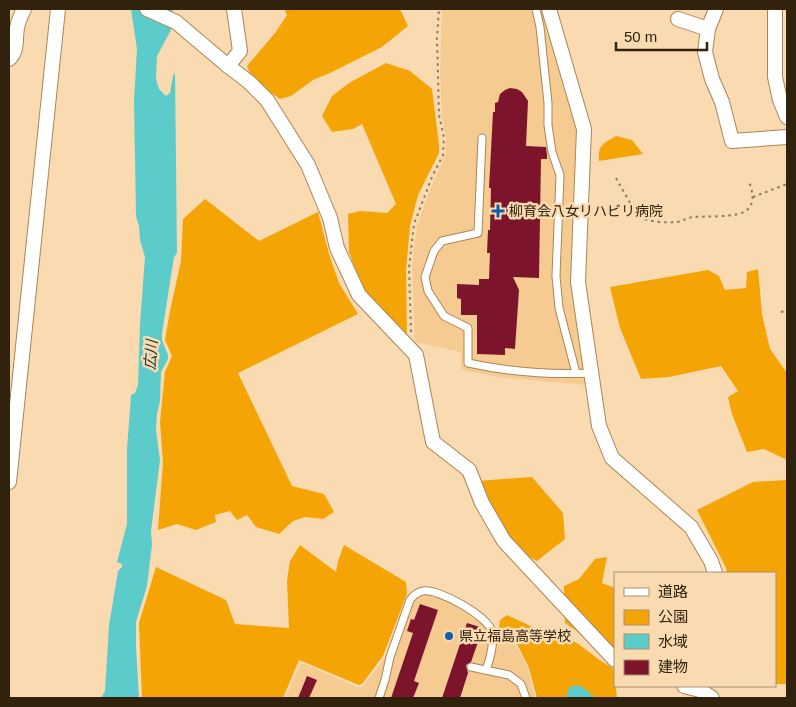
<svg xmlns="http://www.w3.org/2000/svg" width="796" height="707" font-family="Arial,'Noto Sans JP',sans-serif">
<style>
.built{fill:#f6cb91}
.green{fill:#f4a505}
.water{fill:#5ccccb}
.building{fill:#7c152c}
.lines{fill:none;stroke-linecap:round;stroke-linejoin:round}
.service-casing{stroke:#aa8655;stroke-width:9}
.minor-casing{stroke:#aa8655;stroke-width:16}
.path{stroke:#8e785a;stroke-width:2;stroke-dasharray:2.5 4;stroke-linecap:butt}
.service{stroke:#fff;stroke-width:7}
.minor{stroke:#fff;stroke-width:14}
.poi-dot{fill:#115cab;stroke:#f9dab1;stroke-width:2}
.labels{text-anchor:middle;stroke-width:5;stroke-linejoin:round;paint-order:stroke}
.poi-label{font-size:14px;fill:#30220d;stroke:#f9dab1;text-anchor:start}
.water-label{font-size:15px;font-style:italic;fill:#0e3131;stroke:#f9dab1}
</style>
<rect width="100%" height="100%" fill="#f9dab1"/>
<g class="built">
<polygon points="442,9 543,9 577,121 587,385 505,378 461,370 461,352 415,342 412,265 417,226 427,197 446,153 446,138 442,115 440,73"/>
<polygon points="427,588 444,592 481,612 517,648 528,669 535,698 285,698 301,664 305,664 357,687 362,687 386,657 407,598 413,592"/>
</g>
<g class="green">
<polygon points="284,9 400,9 408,26 382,47 330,73 313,80 291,96 280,99 252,79 247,66 275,33 287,15"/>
<polygon points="386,63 410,71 432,89 439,145 439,153 418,195 410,226 406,270 407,339 363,290 349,252 348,214 360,211 387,213 396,204 362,124 353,129 332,132 322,116 332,96 349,83"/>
<path d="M616 136 632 140 643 154 599 161C598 144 603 144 616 136Z"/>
<polygon points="205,199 259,241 318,212 329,254 339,283 358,314 238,373 292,486 324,494 334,512 323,519 305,517 293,521 279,534 256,527 247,515 237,520 230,511 215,515 216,522 196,530 177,524 158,530 163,462 160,422 165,372 172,356 165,340 170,311 181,261 183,219"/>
<polygon points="758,269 762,314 770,349 787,373 787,460 764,449 747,452 732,414 728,397 738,391 721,366 669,377 641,379 620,328 610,287 708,270 719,276 725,290 746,288 747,272"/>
<path d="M532 477 563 513 565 539 537 561C506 547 493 509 477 481Z"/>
<polygon points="787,480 787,684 775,684 775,573 727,573 726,568 697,510 753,482"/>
<polygon points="300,545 336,572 338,561 344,545 406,582 407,594 383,656 362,684 359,685 299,660 283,698 142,698 139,623 156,567 226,600 235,624 289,628 287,581 290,561"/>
<polygon points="607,557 602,583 615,588 615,653 595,644 565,623 564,586 579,579 595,559"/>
<polygon points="507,615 537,629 551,632 577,643 601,661 614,669 617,698 537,698 529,668 518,646 499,627 500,620"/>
</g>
<g class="water">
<polygon points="131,9 173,9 170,24 171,30 157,56 156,79 159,89 166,96 170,93 173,75 175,73 177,253 174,257 162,333 162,340 168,355 168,359 161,372 160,401 157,414 156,430 160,460 151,531 152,545 147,586 136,622 136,647 139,698 101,698 105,691 109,625 118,571 122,567 122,564 117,562 127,524 127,449 131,395 135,393 138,385 140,324 145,257 140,240 139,226 136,216 134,101 137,49"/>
<polygon points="575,685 583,687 595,698 566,698 569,688"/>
</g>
<g class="building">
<polygon points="510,88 517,89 522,92 528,101 526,146 546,147 547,155 547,159 541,159 539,278 513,277 519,290 515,349 505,348 505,355 477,354 477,315 461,315 461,299 457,298 457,284 479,285 479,279 489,279 490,253 487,253 488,230 490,230 491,188 489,188 493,112 495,112 495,103 498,102 500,94 505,90"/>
<polygon points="420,604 438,610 414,681 419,683 413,698 391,698 413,633 407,631 411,619 414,620"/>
<polygon points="467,623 483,628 471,662 466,665 468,673 460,698 442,698"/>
<polygon points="307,676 317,680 309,698 298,698"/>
</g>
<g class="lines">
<g class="service-casing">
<g id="service">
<polyline points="536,9 540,27 548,103 548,125 552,152 560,175 556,276 559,308 576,373"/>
<path d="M482 138 478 233 442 241 434 251 425 277 428 291 444 316 468 328V363C509 372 549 375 591 373"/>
<polyline points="471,667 509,675 521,684 526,698"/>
<path d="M379 698 385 680 390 657 410 600C413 596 417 592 423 591 438 588 488 616 492 632 494 643 490 659 486 670"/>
</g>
</g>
<g class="minor-casing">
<g id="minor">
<polyline points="147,9 176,22 228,66 249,82 267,100 308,165 330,218 337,248 359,295 416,355 433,442 469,470 482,503 504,541 615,660"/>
<polyline points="549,9 584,129 578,282 599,426 612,458 691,527 711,561 715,573"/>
<polyline points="716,9 708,29 705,52 712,79 722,102 732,141 787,137"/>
<polyline points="775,9 775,77 780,100 787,117"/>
<polyline points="678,19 708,29"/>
<path d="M9 59C18 51 15 39 17 28 18 22 21 15 24 9"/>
<polyline points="228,66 240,51 234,9"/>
<polyline points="9,482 58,9"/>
<polyline points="684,686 700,690 712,698"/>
</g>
</g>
<g class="path">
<path d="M616 178 638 217C649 222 666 223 677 222 683 221 687 218 693 217 705 216 738 218 747 210 756 202 752 191 749 181"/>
<polyline points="753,197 787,184"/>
<polyline points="781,312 787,311"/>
<polyline points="411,332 409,268 414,224 432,177 443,155 444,138 439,115 437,38 439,9"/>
</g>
<use href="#service" class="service"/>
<use href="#minor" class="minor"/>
</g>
<g class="poi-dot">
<path d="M495.5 203.5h5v5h5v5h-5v5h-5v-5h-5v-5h5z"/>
<circle cx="449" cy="636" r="5"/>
</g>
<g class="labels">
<g class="poi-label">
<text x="509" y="216">柳育会八女リハビリ病院</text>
<text x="459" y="641">県立福島高等学校</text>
</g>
<g class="water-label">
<text transform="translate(151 355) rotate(-86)" y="5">広川</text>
</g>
</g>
<rect width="796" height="707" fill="none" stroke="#30220d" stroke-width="20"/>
<rect x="614" y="572" width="162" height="115" fill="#f9dab1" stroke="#a9906f"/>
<rect x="624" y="588" width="25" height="8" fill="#ffffff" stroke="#a9906f"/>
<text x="658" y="597" font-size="15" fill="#30220d">道路</text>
<rect x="624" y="610" width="25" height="15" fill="#f4a505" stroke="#a9906f"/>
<text x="658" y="622" font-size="15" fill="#30220d">公園</text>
<rect x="624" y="634" width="25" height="15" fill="#5ccccb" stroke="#a9906f"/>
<text x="658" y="647" font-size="15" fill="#30220d">水域</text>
<rect x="624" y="660" width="25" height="15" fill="#7c152c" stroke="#a9906f"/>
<text x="658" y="672" font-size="15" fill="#30220d">建物</text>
<path d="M616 42v8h91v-8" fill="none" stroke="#30220d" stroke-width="2.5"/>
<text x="624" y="42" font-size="15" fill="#30220d" stroke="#f9dab1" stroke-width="4" paint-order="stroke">50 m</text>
</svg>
